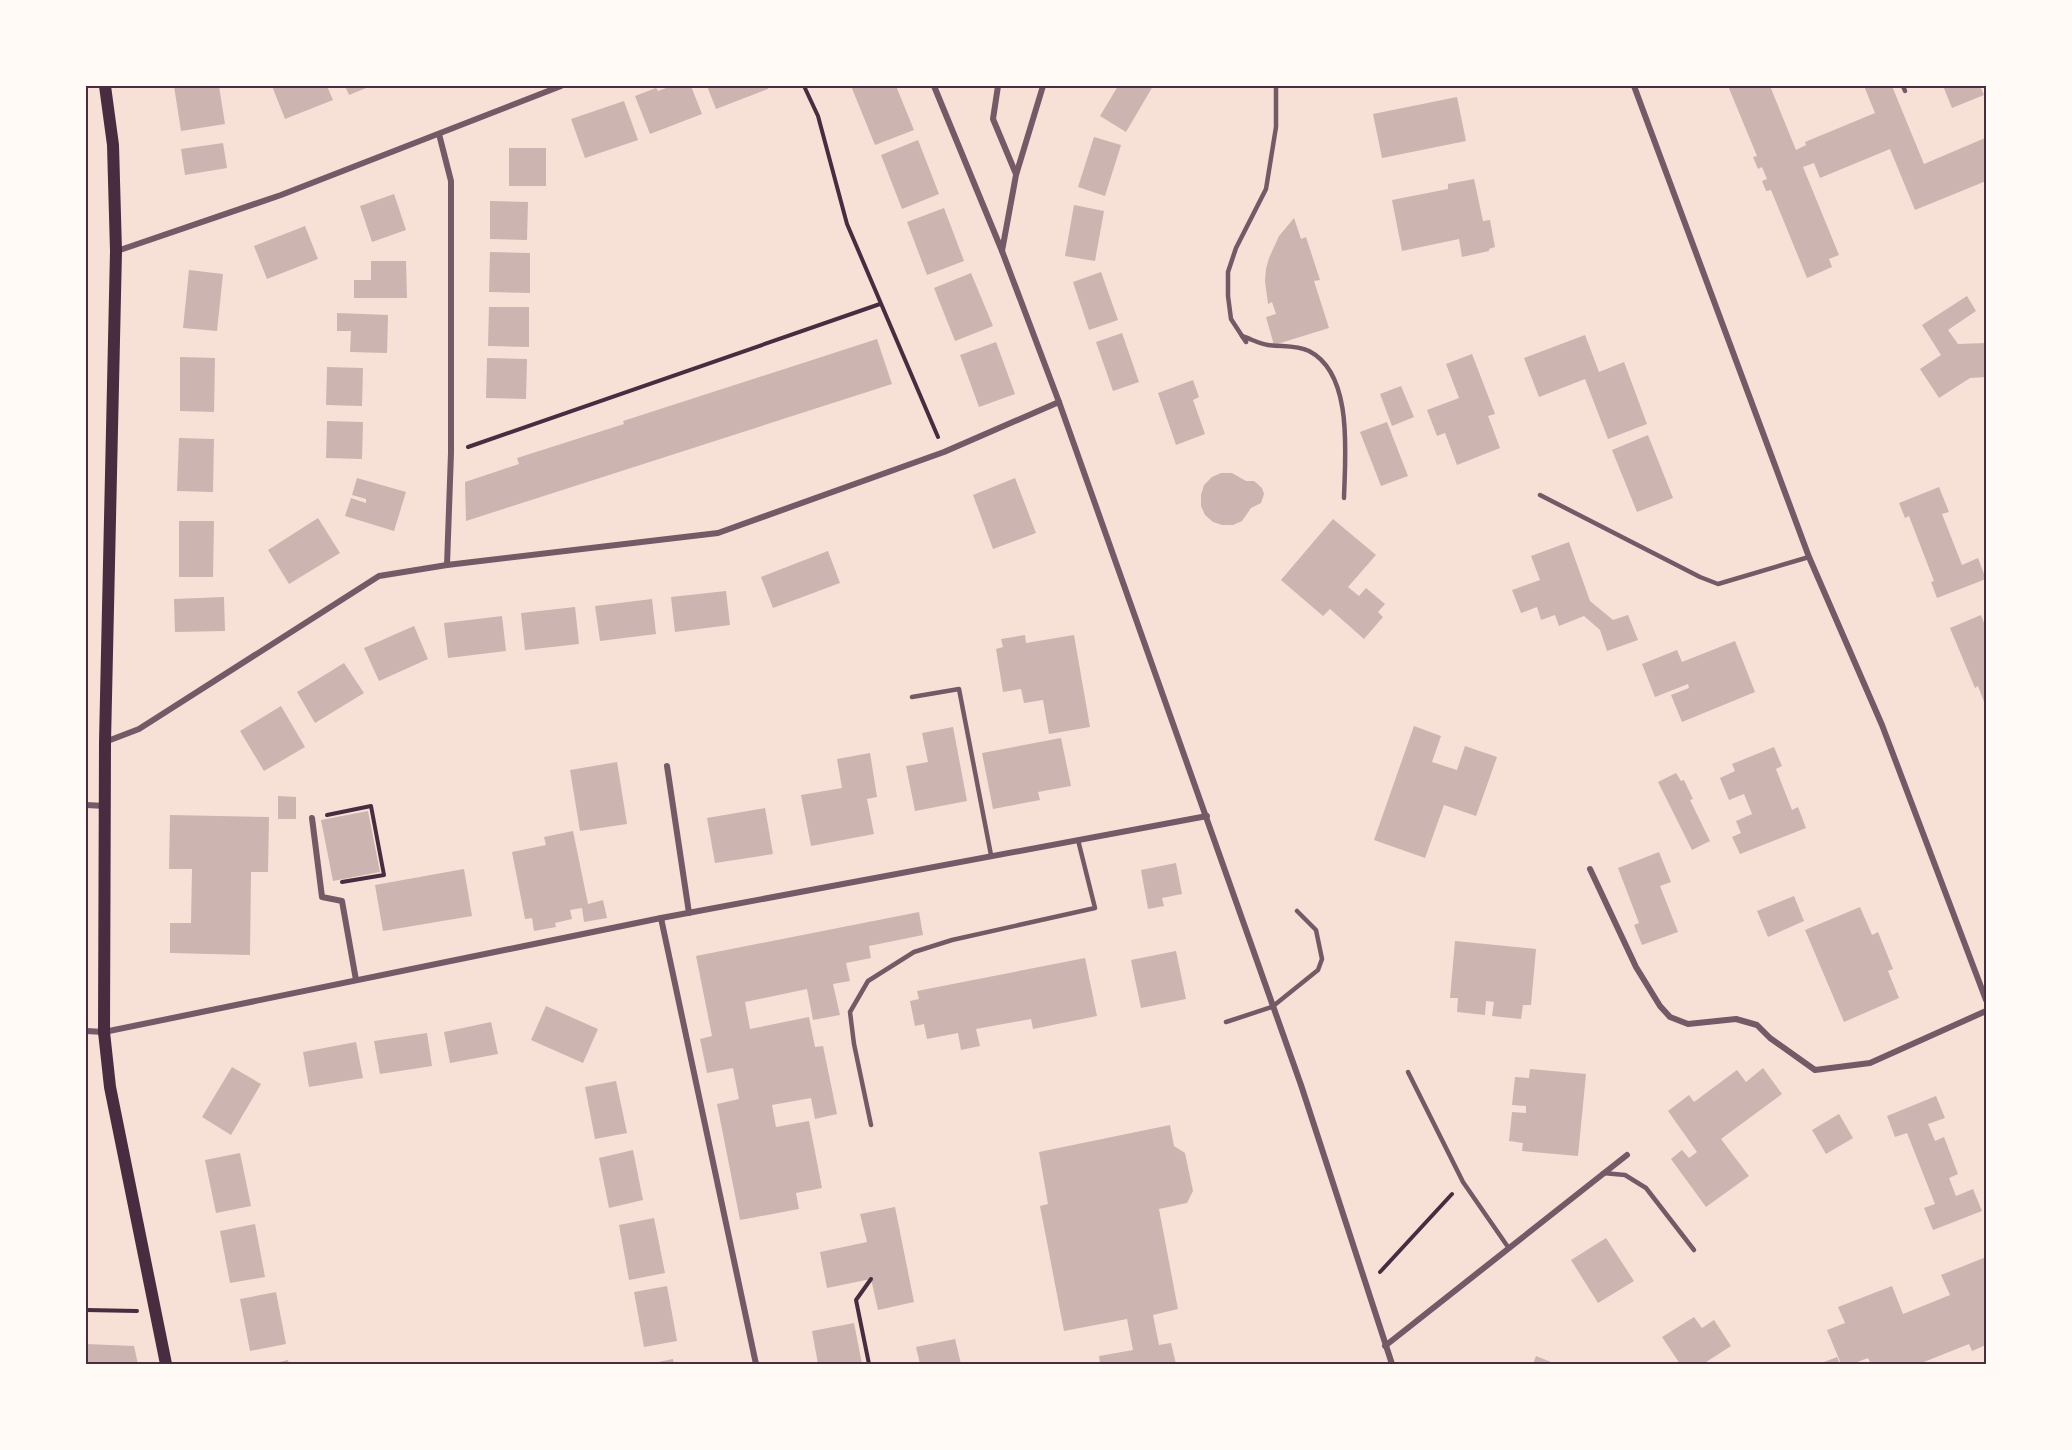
<svg xmlns="http://www.w3.org/2000/svg" width="2072" height="1450" font-family="'Zilla Slab',serif">
<style>
.building{fill:#ccb4b1}
.lines{fill:none;stroke-linecap:round;stroke-linejoin:round}
.path{stroke:#4a2c40;stroke-width:4}
.service{stroke:#755966;stroke-width:4.5}
.minor{stroke:#755966;stroke-width:6}
.secondary{stroke:#4a2c40;stroke-width:12}
.neatline{fill:none;stroke:#4a2c40;stroke-width:2}
</style>
<rect width="100%" height="100%" fill="#f7e1d7"/>
<g class="building">
<polygon points="174,86 219,86 225,124 181,131"/>
<polygon points="272,86 327,86 333,100 285,119"/>
<polygon points="345,86 371,86 349,95"/>
<polygon points="672,86 691,86 702,114 650,134 635,96 656,88 658,91"/>
<polygon points="707,86 767,86 768,89 716,109"/>
<polygon points="851,86 896,86 914,130 875,145"/>
<polygon points="1118,86 1153,86 1126,132 1100,116"/>
<polygon points="1728,86 1770,86 1796,150 1806,145 1805,142 1875,113 1864,86 1892,86 1924,164 1985,138 1986,181 1915,210 1890,149 1820,178 1814,163 1803,167 1839,255 1829,259 1832,267 1807,278 1771,190 1766,191 1762,181 1767,179 1762,167 1758,169 1753,157 1757,156"/>
<polygon points="1943,86 1980,86 1984,95 1952,108"/>
<polygon points="1457,97 1466,141 1382,158 1373,114"/>
<polygon points="624,101 638,140 585,158 571,119"/>
<polygon points="1094,137 1121,145 1105,196 1078,187"/>
<polygon points="918,140 939,194 902,209 881,155"/>
<polygon points="223,143 227,168 185,175 181,149"/>
<rect x="509" y="148" width="37" height="38"/>
<polygon points="1474,179 1483,221 1490,220 1495,247 1489,249 1489,251 1462,257 1459,239 1402,251 1392,200 1448,189 1448,184"/>
<polygon points="394,194 406,230 372,242 360,206"/>
<polygon points="490,201 528,202 527,240 490,239"/>
<polygon points="1074,205 1104,211 1095,261 1065,256"/>
<polygon points="944,208 964,261 927,275 907,222"/>
<polygon points="1294,218 1301,239 1306,237 1320,280 1314,281 1329,328 1274,345 1266,317 1276,314 1272,302 1268,304 1265,281 1266,269 1269,258 1279,236"/>
<polygon points="305,226 318,259 267,279 254,246"/>
<polygon points="490,252 530,253 530,293 489,292"/>
<polygon points="371,261 406,261 407,298 354,298 354,280 371,280"/>
<polygon points="189,270 223,274 217,331 183,328"/>
<polygon points="1101,272 1118,320 1089,330 1073,282"/>
<polygon points="971,273 993,326 955,341 934,288"/>
<polygon points="1967,296 1976,311 1948,330 1958,344 1986,343 1986,377 1970,378 1939,398 1920,369 1941,355 1922,325"/>
<polygon points="489,307 529,307 529,347 488,346"/>
<polygon points="337,313 388,315 387,353 350,352 351,331 337,331"/>
<polygon points="1122,333 1139,382 1113,391 1096,342"/>
<polygon points="1585,335 1599,372 1624,362 1647,424 1608,439 1585,379 1539,397 1524,358"/>
<polygon points="877,339 892,384 466,521 465,482 519,464 517,458 624,424 623,421"/>
<polygon points="996,342 1015,394 979,407 960,355"/>
<polygon points="1472,354 1495,414 1488,416 1500,448 1457,465 1445,433 1437,436 1427,410 1459,398 1446,364"/>
<polygon points="180,357 215,358 214,412 180,411"/>
<polygon points="487,358 527,359 526,399 486,398"/>
<polygon points="327,367 363,368 362,406 326,405"/>
<polygon points="1193,380 1199,397 1193,400 1205,434 1176,445 1158,393"/>
<polygon points="1401,386 1414,417 1392,426 1380,394"/>
<polygon points="327,421 363,422 362,459 326,458"/>
<polygon points="1387,422 1408,476 1381,486 1360,432"/>
<polygon points="1648,435 1673,498 1637,512 1612,450"/>
<polygon points="179,438 214,439 213,492 177,491"/>
<polygon points="1221,473 1232,473 1246,481 1254,481 1262,488 1264,494 1261,503 1251,508 1242,521 1233,525 1222,525 1213,522 1205,515 1201,506 1201,495 1204,485 1212,477"/>
<polygon points="357,478 406,492 394,531 345,516 351,498 366,503 366,499 352,495"/>
<polygon points="1015,478 1036,533 993,549 973,495"/>
<polygon points="1939,487 1949,512 1942,514 1962,565 1978,558 1986,579 1937,598 1931,582 1934,581 1909,516 1905,518 1899,503"/>
<polygon points="318,518 340,553 289,584 268,550"/>
<polygon points="1333,519 1376,555 1348,587 1359,596 1366,588 1385,604 1378,612 1383,617 1364,639 1330,609 1323,616 1281,580"/>
<polygon points="179,521 214,521 213,577 179,577"/>
<polygon points="1569,542 1590,601 1613,620 1628,615 1638,640 1607,651 1600,630 1584,616 1559,626 1555,615 1541,620 1537,607 1521,613 1512,590 1540,580 1531,556"/>
<polygon points="828,551 840,583 773,608 761,577"/>
<polygon points="726,591 730,625 675,632 671,597"/>
<polygon points="224,597 225,631 175,632 174,599"/>
<polygon points="652,599 656,634 600,641 595,606"/>
<polygon points="575,607 579,644 525,650 521,613"/>
<polygon points="1981,615 1986,628 1986,707 1978,686 1975,688 1950,628"/>
<polygon points="502,616 506,651 448,658 444,623"/>
<polygon points="414,626 428,659 379,681 364,648"/>
<polygon points="1025,635 1026,643 1074,635 1090,727 1049,734 1043,700 1024,703 1021,689 1003,692 996,649 1003,647 1001,639"/>
<polygon points="1735,641 1755,692 1682,722 1671,695 1689,688 1688,684 1655,697 1642,664 1677,650 1682,662"/>
<polygon points="344,663 364,693 315,723 297,692"/>
<polygon points="281,706 305,747 264,771 240,731"/>
<polygon points="1414,726 1441,736 1432,762 1457,770 1465,746 1497,757 1476,816 1444,805 1425,858 1374,840"/>
<polygon points="953,727 967,801 915,811 906,766 928,762 922,733"/>
<polygon points="1061,738 1071,786 1038,792 1040,800 993,809 982,753"/>
<polygon points="1774,747 1782,766 1776,769 1792,810 1798,807 1806,828 1740,854 1732,837 1741,833 1736,821 1752,814 1744,794 1729,800 1720,778 1735,771 1732,764"/>
<polygon points="870,753 877,797 867,799 874,834 811,846 801,795 842,788 837,759"/>
<polygon points="617,762 627,824 580,831 570,770"/>
<polygon points="1676,773 1681,781 1684,780 1693,799 1690,800 1710,841 1692,850 1658,782"/>
<polygon points="278,796 296,797 296,819 278,819"/>
<polygon points="765,808 773,854 715,863 707,818"/>
<polygon points="368,811 380,872 333,881 321,820"/>
<polygon points="170,815 269,817 268,872 251,872 250,955 170,953 170,923 191,923 192,869 169,869"/>
<polygon points="573,831 588,904 603,900 607,918 584,922 582,908 570,910 572,919 555,923 556,927 534,931 532,918 525,919 512,852 546,845 544,837"/>
<polygon points="1659,852 1671,882 1660,886 1678,932 1642,945 1634,925 1639,923 1618,868"/>
<polygon points="1176,863 1182,894 1162,898 1164,906 1148,909 1141,870"/>
<polygon points="464,869 472,916 383,931 375,885"/>
<polygon points="1794,896 1804,921 1768,937 1757,911"/>
<polygon points="1860,907 1872,935 1878,932 1893,969 1888,971 1899,998 1844,1022 1805,930"/>
<polygon points="919,912 923,935 869,946 871,958 846,963 850,981 833,984 840,1015 813,1020 807,989 745,1002 750,1029 809,1017 815,1047 823,1046 837,1114 815,1119 811,1098 772,1105 776,1127 809,1121 822,1188 796,1193 799,1209 740,1220 717,1104 739,1099 733,1068 707,1073 700,1039 712,1036 696,956"/>
<polygon points="1455,941 1536,949 1531,1005 1523,1005 1521,1019 1492,1016 1494,1002 1486,1001 1485,1015 1457,1012 1458,998 1450,998"/>
<polygon points="1176,951 1186,999 1141,1008 1131,960"/>
<polygon points="1085,958 1097,1016 1033,1029 1031,1019 976,1029 980,1046 961,1050 958,1033 927,1039 924,1024 915,1026 910,1001 919,999 917,991"/>
<polygon points="546,1006 598,1029 583,1063 531,1040"/>
<polygon points="491,1022 498,1054 450,1063 444,1032"/>
<polygon points="427,1033 432,1066 380,1074 374,1041"/>
<polygon points="356,1042 363,1078 309,1087 303,1052"/>
<polygon points="232,1067 261,1084 231,1135 202,1117"/>
<polygon points="1763,1068 1782,1094 1721,1139 1749,1176 1706,1207 1671,1159 1682,1150 1689,1158 1697,1152 1668,1111 1689,1095 1694,1102 1737,1070 1746,1082"/>
<polygon points="1530,1069 1586,1074 1578,1156 1522,1151 1523,1143 1509,1141 1512,1112 1526,1113 1526,1106 1512,1105 1515,1077 1529,1078"/>
<polygon points="616,1081 627,1133 595,1139 585,1087"/>
<polygon points="1936,1096 1945,1118 1928,1124 1935,1141 1944,1137 1958,1174 1949,1178 1956,1196 1973,1189 1982,1211 1933,1230 1924,1208 1935,1204 1907,1133 1895,1137 1887,1116"/>
<polygon points="1839,1114 1853,1138 1826,1154 1812,1130"/>
<polygon points="1170,1125 1174,1146 1185,1153 1193,1191 1187,1203 1159,1209 1178,1309 1153,1315 1159,1345 1171,1343 1176,1364 1100,1364 1099,1356 1133,1350 1127,1319 1064,1331 1040,1206 1048,1204 1039,1152"/>
<polygon points="633,1150 643,1200 609,1208 599,1158"/>
<polygon points="240,1153 251,1206 216,1213 205,1160"/>
<polygon points="895,1207 914,1302 878,1310 871,1279 827,1288 820,1252 867,1242 860,1214"/>
<polygon points="654,1218 665,1273 629,1280 619,1225"/>
<polygon points="255,1224 265,1277 230,1283 220,1231"/>
<polygon points="1606,1238 1634,1281 1598,1303 1571,1260"/>
<polygon points="1986,1257 1986,1345 1972,1351 1969,1344 1919,1364 1871,1364 1868,1358 1852,1364 1841,1364 1827,1330 1845,1323 1838,1307 1892,1286 1903,1314 1950,1295 1941,1275"/>
<polygon points="667,1286 677,1341 644,1347 634,1292"/>
<polygon points="276,1292 286,1344 250,1351 240,1299"/>
<polygon points="1694,1317 1702,1328 1714,1320 1731,1346 1703,1364 1680,1364 1662,1337"/>
<polygon points="854,1323 862,1364 818,1364 812,1331"/>
<polygon points="955,1339 961,1364 920,1364 916,1347"/>
<polygon points="86,1344 134,1346 138,1364 86,1364"/>
<polygon points="1536,1356 1556,1364 1533,1364"/>
<polygon points="1837,1357 1840,1364 1819,1364"/>
<polygon points="673,1359 674,1364 653,1364 653,1363"/>
<polygon points="288,1360 289,1364 272,1364"/>
</g>
<g class="lines">
<g class="path">
<polyline points="804,86 818,116 847,224 938,437"/>
<polyline points="468,447 880,304"/>
<polyline points="327,815 371,806 384,875 342,882"/>
<polyline points="1380,1272 1452,1194"/>
<polyline points="86,1310 137,1311"/>
<polyline points="869,1364 856,1300 871,1279"/>
</g>
<g class="service">
<polyline points="1903,86 1905,91"/>
<path d="M1242 336C1251 339 1260 344 1268 345 1283 347 1296 345 1309 351 1354 374 1345 456 1344 498"/>
<polyline points="1246,342 1231,319 1228,296 1228,272 1236,248 1266,189 1276,127 1276,86"/>
<polyline points="1540,495 1700,577 1718,584 1809,557"/>
<polyline points="912,697 959,689 991,855"/>
<polyline points="1226,1022 1272,1007 1318,970 1322,959 1316,930 1297,911"/>
<polyline points="1408,1072 1463,1182 1508,1247"/>
<polyline points="871,1125 854,1044 850,1012 868,981 914,952 952,940 1095,908 1078,840"/>
<polyline points="1603,1173 1625,1175 1646,1188 1694,1250"/>
</g>
<g class="minor">
<polyline points="934,86 1002,251 1059,402 1301,1085 1392,1364"/>
<polyline points="998,86 993,119 1016,174"/>
<polyline points="1634,86 1809,557 1882,725 1986,1000"/>
<polyline points="439,134 451,181 451,453 447,565"/>
<polyline points="117,251 281,195 561,86"/>
<polyline points="1002,251 1016,175 1043,86"/>
<polyline points="105,742 139,729 379,576 447,565 718,533 944,452 1059,402"/>
<polyline points="667,766 689,913"/>
<polyline points="86,805 105,806"/>
<polyline points="312,818 322,897 342,901 356,980"/>
<polyline points="1590,869 1636,967 1660,1006 1670,1017 1688,1024 1736,1019 1757,1025 1770,1038 1815,1070 1870,1063 1986,1011"/>
<polyline points="661,918 756,1364"/>
<polyline points="86,1031 104,1032 661,918 1207,816"/>
<polyline points="1385,1346 1627,1155"/>
</g>
<polyline class="secondary" points="105,86 113,145 116,251 105,742 104,1032 110,1087 166,1364"/>
</g>
<rect width="2072" height="1450" fill="none" stroke="#fffaf5" stroke-width="174"/>
<rect x="87" y="87" width="1898" height="1276" class="neatline"/>
</svg>
